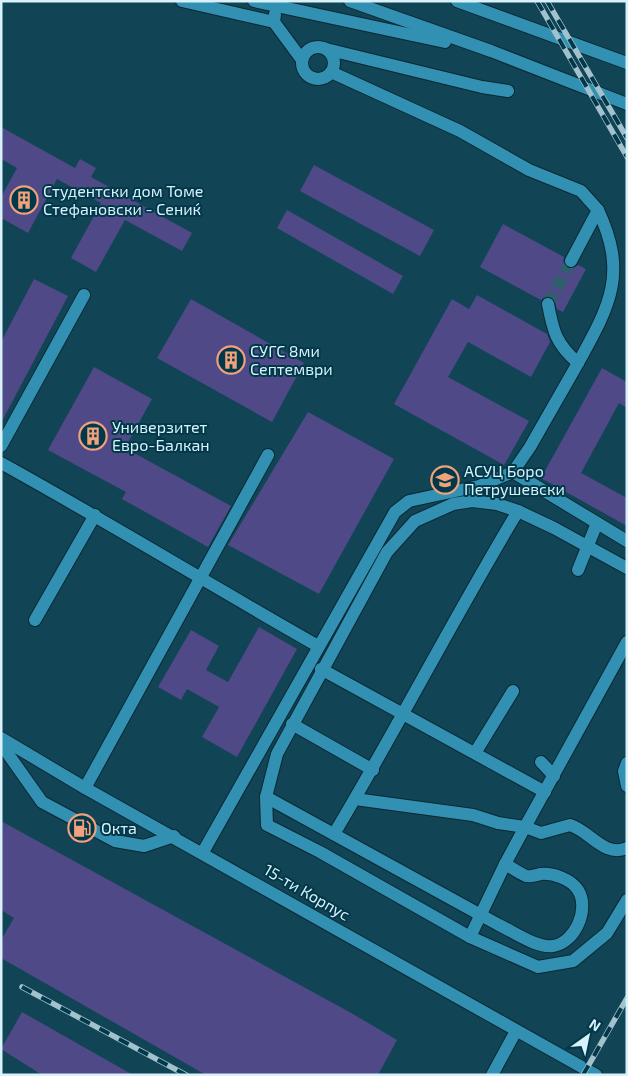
<svg xmlns="http://www.w3.org/2000/svg" width="628" height="1076" font-family="'Exo 2',sans-serif">
<style>
.building{fill:#4f4987}
.lines{fill:none;stroke-linecap:round;stroke-linejoin:round}
.minor-tunnel{stroke:#2f5e6e;stroke-width:12;stroke-dasharray:12 6;stroke-linecap:butt}
.minor-casing{stroke:#0b2833;stroke-width:14}
.minor{stroke:#3291b3;stroke-width:12}
.rail-casing{stroke:#a1c1cd;stroke-width:5.5}
.rail{stroke:#02394a;stroke-width:4;stroke-dasharray:11;stroke-linecap:butt}
.labels{text-anchor:middle;stroke-width:4;stroke-linejoin:round;paint-order:stroke}
.poi-label{font-size:16px;fill:#d8f1fb;stroke:#02394a;text-anchor:start}
.street-label{font-size:16px;fill:#d8f1fb;stroke:#02394a}
</style>
<rect width="100%" height="100%" fill="#145"/>
<g class="building">
<polygon points="1,127 75,168 80,159 96,168 91,177 192,233 182,251 125,220 96,272 71,258 101,203 57,179 28,233 1,218 1,197 17,168 1,159"/>
<polygon points="314,165 434,230 420,256 300,191"/>
<polygon points="287,210 403,276 393,294 277,228"/>
<polygon points="503,224 564,257 563,262 567,268 572,269 578,265 586,269 563,312 557,309 554,299 551,297 546,296 541,300 480,267"/>
<polygon points="34,279 68,296 1,423 1,342"/>
<polygon points="477,295 547,334 550,342 531,377 468,342 448,377 529,421 504,465 394,404 452,299 469,309"/>
<polygon points="191,299 304,363 272,422 157,358"/>
<polygon points="94,367 152,399 125,448 231,506 208,547 122,499 126,492 48,450"/>
<polygon points="602,368 627,382 627,408 619,403 581,473 627,498 627,526 541,478"/>
<polygon points="308,412 394,459 319,594 228,545"/>
<polygon points="259,627 297,649 237,757 202,737 219,707 187,689 181,700 158,687 191,630 219,646 206,670 228,682"/>
<polygon points="1,821 353,1014 397,1040 378,1075 206,1075 1,958 1,940 14,918 1,910"/>
<polygon points="22,1012 133,1075 42,1075 1,1049"/>
</g>
<g class="lines">
<polyline class="minor-tunnel" points="548,304 571,261"/>
<g class="minor-casing">
<g id="minor">
<polyline points="182,1 274,22"/>
<polyline points="254,1 445,42"/>
<polyline points="350,1 491,51 627,104"/>
<polyline points="457,1 627,63"/>
<polyline points="275,14 274,22 302,60"/>
<circle cx="318" cy="63" r="16"/>
<polyline points="326,49 482,87 508,91"/>
<polyline points="331,72 460,131 529,170 581,191 598,210 571,261"/>
<path d="M578 363C610 305 628 274 598 210"/>
<polyline points="1,446 84,295"/>
<path d="M1 463C108 522 212 586 318 646"/>
<polyline points="513,472 627,541"/>
<polyline points="627,568 554,528 518,511 497,504 472,501 453,504 415,521 387,552 277,754 266,797 267,825 320,852 470,937 538,967 573,961 607,933 627,900"/>
<polyline points="578,570 597,523"/>
<polyline points="35,620 95,515"/>
<polyline points="321,669 545,792"/>
<polyline points="292,724 373,770"/>
<polyline points="1,738 85,788 596,1075"/>
<polyline points="1,744 42,802 115,841 144,846 174,836"/>
<polyline points="475,753 513,691"/>
<polyline points="541,762 554,776"/>
<polyline points="627,763 624,771 627,786"/>
<polyline points="85,788 268,455"/>
<path d="M266 797 499 925C514 932 536 948 553 946 575 943 590 909 578 890 571 879 553 873 541 874 536 875 530 877 526 876 519 873 512 868 505 864L525 827 541 833 570 825C590 831 604 858 627 848"/>
<polyline points="355,799 473,815 498,823 525,827 627,642"/>
<path d="M334 834C398 727 454 617 518 511"/>
<path d="M203 852 395 512 409 501 479 486 513 472 530 447 578 363C556 344 553 331 548 304"/>
<polyline points="470,937 505,864"/>
<polyline points="492,1075 516,1031"/>
</g>
</g>
<use href="#minor" class="minor"/>
<g class="rail-casing">
<g id="rail">
<polyline points="537,1 627,157"/>
<polyline points="547,1 627,138"/>
<polyline points="22,987 186,1075"/>
<polyline points="583,1075 627,998"/>
</g>
</g>
<use href="#rail" class="rail"/>
</g>
<defs>
<g id="building-ring" transform="scale(1.4375)"><circle r="9.5" fill="#02394a" stroke="#f1a17c" stroke-width="1.5"/><path d="M-4-6H4V6H1V3H-1V6H-4ZM-2.5-4.3h1.7v1.8h-1.7ZM.8-4.3h1.7v1.8H.8ZM-2.5-1h1.7V.8h-1.7ZM.8-1h1.7V.8H.8Z" fill="#f1a17c"/></g>
<g id="school-ring" transform="scale(1.4375)"><circle r="9.5" fill="#02394a" stroke="#f1a17c" stroke-width="1.5"/><path d="M0-5L7-2L0 1L-7-2ZM-4 1L0 2.5L4 1V4Q0 6-4 4Z" fill="#f1a17c"/></g>
<g id="fuel-ring" transform="scale(1.4375)"><circle r="9.5" fill="#02394a" stroke="#f1a17c" stroke-width="1.5"/><path d="M-5.5-6h7V0h2V4h1.3V-2.5L3-4.5l.8-.8L6-3V5H2.5V1h-1V6h-7ZM-4.2-4.7v3.2H.2V-4.7Z" fill="#f1a17c"/></g>
</defs>
<g fill-rule="evenodd">
<use href="#building-ring" x="24" y="200"/>
<use href="#building-ring" x="231" y="360"/>
<use href="#building-ring" x="93" y="436"/>
<use href="#school-ring" x="445" y="480"/>
<use href="#fuel-ring" x="82" y="828"/>
</g>
<g class="labels">
<g class="poi-label">
<text x="43" y="197">Студентски дом Томе<tspan x="43" dy="18">Стефановски - Сениќ</tspan></text>
<text x="250" y="357">СУГС 8ми<tspan x="250" dy="18">Септември</tspan></text>
<text x="112" y="433">Универзитет<tspan x="112" dy="18">Евро-Балкан</tspan></text>
<text x="464" y="477">АСУЦ Боро<tspan x="464" dy="18">Петрушевски</tspan></text>
<text x="101" y="834">Окта</text>
</g>
<g class="street-label">
<text transform="translate(307 892) rotate(30)" y="6">15-ти Корпус</text>
</g>
</g>
<rect width="628" height="1076" fill="none" stroke="#d8f1fb" stroke-width="5"/>
<g transform="translate(588 1036) rotate(33)" stroke="#02394a" stroke-width="4" paint-order="stroke">
<path d="M0-4L9 19L0 12L-9 19Z" fill="#d8f1fb"/>
<text y="-8" font-size="14" font-weight="bold" text-anchor="middle" fill="#d8f1fb">N</text>
</g>
</svg>
